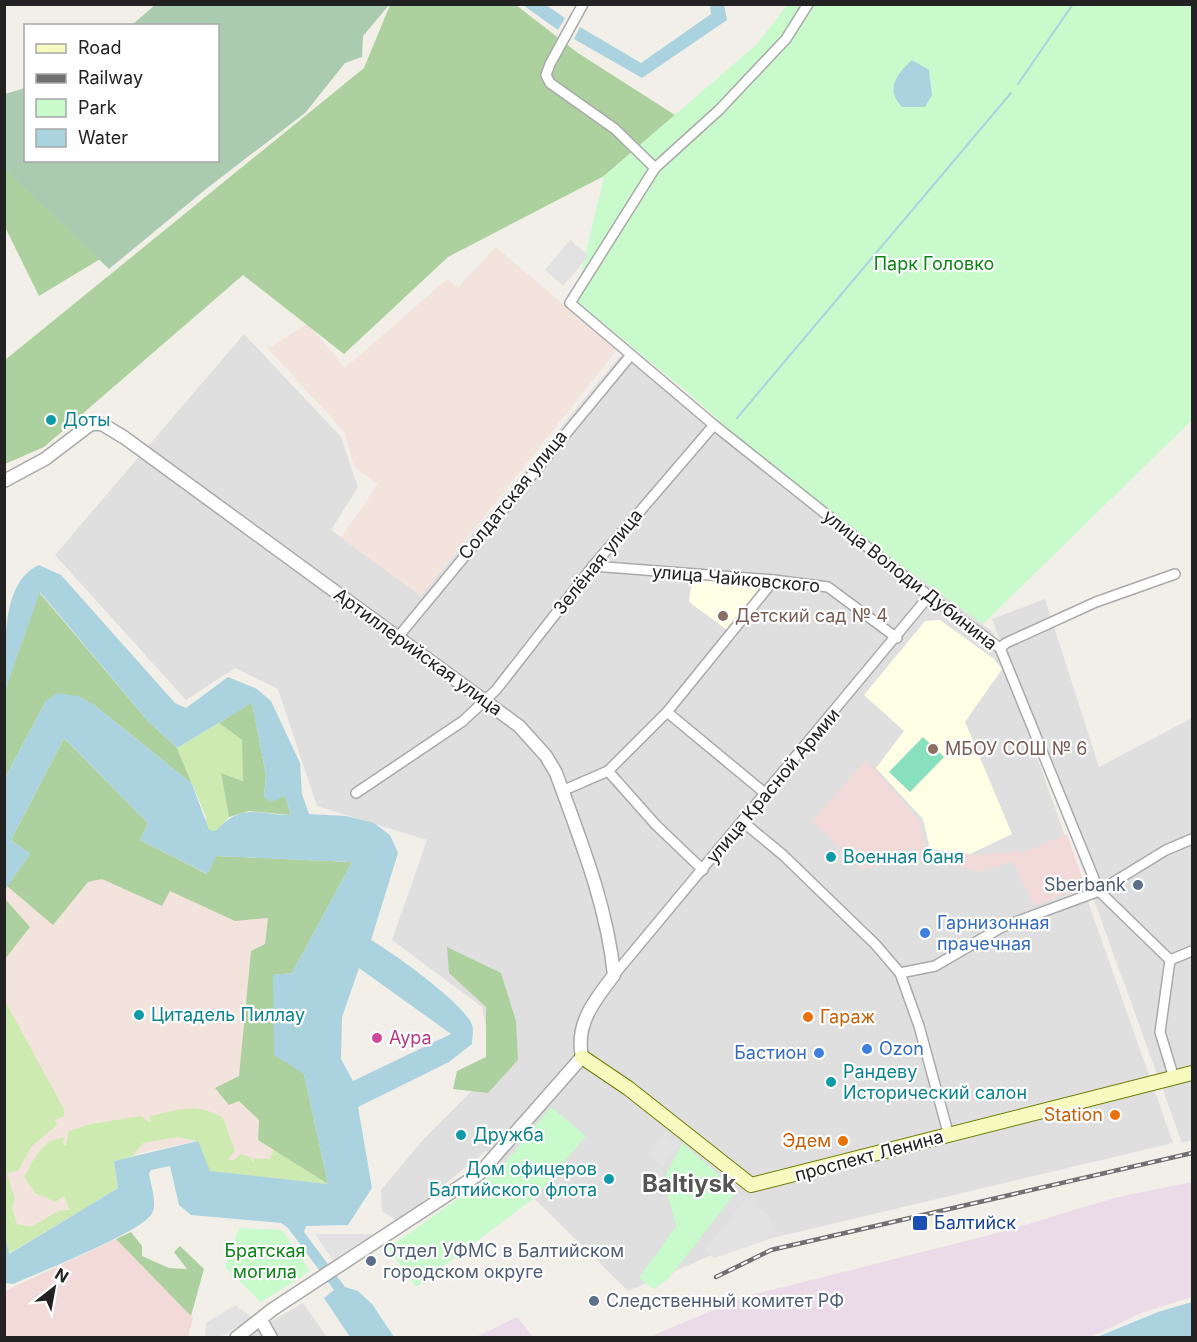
<svg xmlns="http://www.w3.org/2000/svg" width="1197" height="1342" font-family="Inter,sans-serif">
<style>
.residential{fill:#e0dfdf}
.commercial{fill:#f2dad9}
.industrial{fill:#ebdbe8}
.education{fill:#ffffe5}
.military{fill:#f3e3dd}
.grass{fill:#cdebb0}
.forest{fill:#add19e}
.cemetery{fill:#aacbaf}
.park{fill:#c8facc}
.pitch{fill:#88e0be}
.parking{fill:#e2e2e2}
.water{fill:#aad3df;fill-rule:evenodd}
.lines{fill:none;stroke-linecap:round;stroke-linejoin:round}
.stream{stroke:#aad3df;stroke-width:2}
.minor-casing{stroke:#a9a9a9;stroke-width:12}
.tertiary-casing{stroke:#a9a9a9;stroke-width:15}
.secondary-casing{stroke:#707d05;stroke-width:16}
.minor{stroke:#fff;stroke-width:9}
.tertiary{stroke:#fff;stroke-width:12}
.secondary{stroke:#f7fabf;stroke-width:14}
.rail-casing{stroke:#707070;stroke-width:4.5}
.rail{stroke:#fff;stroke-width:2;stroke-dasharray:7;stroke-linecap:butt}
.culture-dot{fill:#0f9aa8;stroke:#fff;stroke-width:2}
.education-dot{fill:#8d6e63;stroke:#fff;stroke-width:2}
.service-dot{fill:#5c6f8a;stroke:#fff;stroke-width:2}
.shop-dot{fill:#3f7fe0;stroke:#fff;stroke-width:2}
.food-dot{fill:#e8710a;stroke:#fff;stroke-width:2}
.hotel-dot{fill:#d1479c;stroke:#fff;stroke-width:2}
.transit-dot{fill:#1a4fb4;stroke:#fff;stroke-width:2}
.labels{text-anchor:middle;stroke-width:4.5;stroke-linejoin:round;paint-order:stroke}
.park-label{font-size:18px;fill:#0c8416;stroke:#fff}
.culture-label{font-size:18px;fill:#0d838f;stroke:#fff;text-anchor:start}
.street-label{font-size:18px;fill:#222;stroke:#fff}
.education-label{font-size:18px;fill:#785e54;stroke:#fff;text-anchor:start}
.service-label{font-size:18px;fill:#4e5e75;stroke:#fff;text-anchor:start}
.shop-label{font-size:18px;fill:#366cbe;stroke:#fff;text-anchor:start}
.food-label{font-size:18px;fill:#c56008;stroke:#fff;text-anchor:end}
.hotel-label{font-size:18px;fill:#b23c85;stroke:#fff;text-anchor:start}
.transit-label{font-size:18px;fill:#164399;stroke:#fff;text-anchor:start}
.district-label{font-size:24px;font-weight:bold;fill:#555;stroke:#fff}
</style>
<rect width="100%" height="100%" fill="#f2efe9"/>
<g class="residential">
<polygon points="244,334 341,437 358,487 331,530 423,593 621,355 993,632 1173,1143 726,1249 628,1291 486,1151 398,1222 382,1211 381,1190 422,1141 494,1068 482,1007 392,940 427,840 317,806 278,689 235,668 186,700 55,555"/>
<polygon points="1045,599 1099,767 1192,718 1192,1140 1182,1143 992,619"/>
<polygon points="303,1303 327,1337 242,1338"/>
</g>
<g class="commercial">
<polygon points="866,760 919,820 926,851 972,855 1020,851 1021,854 1067,834 1085,886 1034,906 1012,861 979,872 919,855 910,848 892,862 863,870 812,821"/>
<polygon points="116,1239 193,1318 188,1337 5,1338 5,1291"/>
</g>
<g class="industrial">
<polygon points="1192,1182 1192,1297 1141,1313 1091,1337 649,1337 747,1296 994,1234 1114,1198"/>
<polygon points="517,1317 533,1337 476,1337"/>
</g>
<g class="education">
<polygon points="692,578 755,585 759,592 727,630 689,602"/>
<polygon points="940,620 994,659 1002,669 965,722 1012,834 970,854 930,849 923,819 876,768 904,731 864,695 925,621"/>
</g>
<g class="military">
<polygon points="496,247 617,350 421,596 341,538 378,484 354,467 344,431 268,349 308,323 345,368 447,279 458,288"/>
<polygon points="148,823 352,862 328,1184 209,1171 197,1141 154,1150 114,1160 118,1188 8,1254 4,1231 4,890 30,854"/>
</g>
<g class="grass">
<polygon points="219,723 242,740 244,781 221,773 229,817 216,831 209,830 205,825 206,817 177,748"/>
<path d="M4 999 64 1109V1116L55 1120 57 1125 31 1147 18 1171 7 1173 15 1200 12 1207 17 1224 31 1227 60 1210H70L64 1196 55 1202 35 1193 24 1177C34 1160 42 1138 64 1138L63 1145H66L69 1131 91 1124 141 1116 149 1122 151 1121 150 1116C179 1110 195 1102 223 1118L235 1151 228 1159 232 1161 241 1154 250 1157 253 1163 254 1158 270 1159 274 1150 328 1184 209 1171 197 1141 177 1137 143 1143 133 1156 114 1161 118 1188 8 1254 4 1231Z"/>
</g>
<g class="forest">
<polygon points="390,5 516,5 578,53 675,115 604,176 448,257 344,354 243,275 44,447 5,464 5,360 364,68"/>
<polygon points="4,130 26,160 110,253 39,296 5,227"/>
<polygon points="39,592 148,721 177,748 192,784 93,704 46,701 5,778 5,690"/>
<polygon points="252,702 266,775 264,797 285,796 291,815 249,811 229,817 221,773 243,781 242,740 219,723"/>
<polygon points="64,738 148,823 140,840 207,874 215,856 352,862 292,973 273,975 304,1074 328,1184 258,1140 259,1120 239,1101 229,1105 215,1088 239,1076 251,951 265,944 268,918 235,921 170,891 162,906 102,879 88,882 53,925 7,886 30,854 11,840"/>
<polygon points="5,899 30,927 5,959"/>
<polygon points="447,947 501,973 516,1021 518,1060 488,1093 453,1089 457,1071 486,1057 486,1007 449,973"/>
<polygon points="131,1232 142,1246 142,1256 169,1268 187,1269 174,1252 180,1246 204,1269 191,1316 116,1239"/>
</g>
<polygon class="cemetery" points="155,5 389,5 363,36 362,57 345,63 305,113 206,189 109,269 5,169 5,94 25,88 26,160 218,160 218,26 132,25"/>
<g class="park">
<polygon points="787,5 1192,5 1192,420 983,624 807,498 687,392 575,300 604,176 756,45"/>
<polygon points="551,1107 586,1136 534,1198 416,1287 388,1248 500,1169"/>
<polygon points="682,1143 731,1185 733,1196 669,1278 654,1289 639,1278 676,1226 664,1179"/>
<polygon points="239,1228 282,1230 309,1270 306,1274 261,1302 225,1267"/>
</g>
<polygon class="pitch" points="923,737 944,757 910,792 889,772"/>
<g class="parking">
<polygon points="570,240 589,256 563,286 545,270"/>
<polygon points="664,1134 679,1145 663,1167 647,1155"/>
<polygon points="746,1198 768,1214 774,1227 767,1240 714,1258 705,1249"/>
<polygon points="315,1234 373,1234 333,1260"/>
<polygon points="235,1305 253,1318 220,1337 205,1338 206,1323"/>
</g>
<g class="water">
<polygon points="523,5 546,5 565,18 558,30"/>
<polygon points="710,5 724,5 727,20 642,78 574,39 580,27 641,63 711,14"/>
<path d="M912 60 929 70 932 95 925 107H902C885 89 896 75 912 60Z"/>
<path d="M39 565 61 575 175 703 186 708 228 677 257 689 271 701 300 763 302 794 309 814 346 816 374 823 390 835 398 853 371 940C392 952 465 1004 472 1025 474 1030 472 1039 472 1044L449 1062 358 1107 372 1188 348 1225 306 1226 304 1232 345 1287 358 1291 372 1304 394 1337H350L324 1298 334 1290 288 1228 281 1223 191 1215 179 1205 170 1166 151 1170 149 1174C151 1186 158 1205 151 1215 137 1234 40 1272 13 1284L5 1283 4 1231 9 1254 118 1188 114 1161 198 1141 210 1171 328 1184 304 1074 274 1055 273 975 292 973 352 862 216 856 208 874 140 840 148 823 64 738 11 840 30 854 5 890V778L46 701 57 693 78 696 93 704 192 784 209 830 216 831C242 802 258 815 291 815L285 796 271 802 264 797 266 775 252 703 177 748 148 721 40 592 5 690C5 650 0 582 39 565ZM359 968 451 1034 353 1081 341 1059 342 1017Z"/>
<polygon points="1192,1302 1192,1337 1097,1337 1158,1312"/>
</g>
<g class="lines">
<g class="stream">
<polyline points="1018,84 1073,4"/>
<polyline points="737,418 1011,93"/>
</g>
<g class="minor-casing">
<g id="minor">
<polyline points="583,4 550,64 546,75 550,83 615,129 655,168"/>
<polyline points="808,4 786,39 719,110 655,168 570,303 714,425 929,596 1000,648 1099,891 1170,960"/>
<polyline points="593,566 774,580 828,587 897,638"/>
<polyline points="398,637 631,355"/>
<polyline points="1000,648 1006,643 1096,602 1175,574"/>
<polyline points="667,712 766,794"/>
<polyline points="608,771 656,825 703,870"/>
<polyline points="562,791 608,771 667,712 774,580"/>
<polyline points="356,793 463,721 496,690 593,566 714,425"/>
<polyline points="743,822 783,855 875,944 900,973 919,1026 949,1136"/>
<polyline points="900,973 935,966 1002,927 1099,891 1166,850 1192,839"/>
<polyline points="614,975 929,596"/>
<polyline points="1174,1078 1160,1032 1170,960 1192,951"/>
</g>
</g>
<g class="tertiary-casing">
<g id="tertiary">
<path d="M4 481 45 459 91 424H102L125 438 519 726 546 756 556 773C580 839 607 905 614 975 595 1000 575 1023 582 1057L479 1174 273 1309 236 1338"/>
<polyline points="261,1320 271,1338"/>
</g>
</g>
<g class="secondary-casing">
<polyline id="secondary" points="582,1057 628,1088 751,1185 1192,1073"/>
</g>
<use href="#minor" class="minor"/>
<use href="#tertiary" class="tertiary"/>
<use href="#secondary" class="secondary"/>
<g class="rail-casing">
<polyline id="rail" points="716,1277 771,1250 1192,1153"/>
</g>
<use href="#rail" class="rail"/>
</g>
<g class="culture-dot">
<circle cx="51" cy="420" r="6"/>
<circle cx="831" cy="857" r="6"/>
<circle cx="139" cy="1015" r="6"/>
<circle cx="831" cy="1082" r="6"/>
<circle cx="461" cy="1135" r="6"/>
<circle cx="609" cy="1179" r="6"/>
</g>
<g class="education-dot">
<circle cx="723" cy="616" r="6"/>
<circle cx="933" cy="749" r="6"/>
</g>
<g class="service-dot">
<circle cx="1138" cy="885" r="6"/>
<circle cx="371" cy="1261" r="6"/>
<circle cx="594" cy="1301" r="6"/>
</g>
<g class="shop-dot">
<circle cx="925" cy="933" r="6"/>
<circle cx="867" cy="1049" r="6"/>
<circle cx="819" cy="1053" r="6"/>
</g>
<g class="food-dot">
<circle cx="808" cy="1017" r="6"/>
<circle cx="1115" cy="1115" r="6"/>
<circle cx="843" cy="1141" r="6"/>
</g>
<circle class="hotel-dot" cx="377" cy="1038" r="6"/>
<rect class="transit-dot" x="912" y="1215" width="16" height="16" rx="3"/>
<g class="labels">
<g class="park-label">
<text x="934" y="270">Парк Головко</text>
<text x="265" y="1257">Братская<tspan x="265" dy="21">могила</tspan></text>
</g>
<g class="culture-label">
<text x="63" y="426">Доты</text>
<text x="843" y="863">Военная баня</text>
<text x="151" y="1021">Цитадель Пиллау</text>
<text x="843" y="1078">Рандеву<tspan x="843" dy="21">Исторический салон</tspan></text>
<text x="473" y="1141">Дружба</text>
<text x="597" y="1175" text-anchor="end">Дом офицеров<tspan x="597" dy="21">Балтийского флота</tspan></text>
</g>
<g class="street-label">
<text transform="translate(513 495) rotate(-51)" y="6">Солдатская улица</text>
<text transform="translate(598 562) rotate(-51)" y="6">Зелёная улица</text>
<text transform="translate(736 579) rotate(5)" y="6">улица Чайковского</text>
<text transform="translate(910 580) rotate(38)" y="6">улица Володи Дубинина</text>
<text transform="translate(418 652) rotate(36)" y="6">Артиллерийская улица</text>
<text transform="translate(773 786) rotate(-50)" y="6">улица Красной Армии</text>
<text transform="translate(869 1156) rotate(-15)" y="6">проспект Ленина</text>
</g>
<g class="education-label">
<text x="735" y="622">Детский сад № 4</text>
<text x="945" y="755">МБОУ СОШ № 6</text>
</g>
<g class="service-label">
<text x="1126" y="891" text-anchor="end">Sberbank</text>
<text x="383" y="1257">Отдел УФМС в Балтийском<tspan x="383" dy="21">городском округе</tspan></text>
<text x="606" y="1307">Следственный комитет РФ</text>
</g>
<g class="shop-label">
<text x="937" y="929">Гарнизонная<tspan x="937" dy="21">прачечная</tspan></text>
<text x="879" y="1055">Ozon</text>
<text x="807" y="1059" text-anchor="end">Бастион</text>
</g>
<g class="food-label">
<text x="820" y="1023" text-anchor="start">Гараж</text>
<text x="1103" y="1121">Station</text>
<text x="831" y="1147">Эдем</text>
</g>
<g class="hotel-label">
<text x="389" y="1044">Аура</text>
</g>
<g class="transit-label">
<text x="934" y="1229">Балтийск</text>
</g>
<g class="district-label">
<text x="689" y="1192">Baltiysk</text>
</g>
</g>
<rect width="1197" height="1342" fill="none" stroke="#222222" stroke-width="12"/>
<rect x="24" y="24" width="195" height="138" fill="#ffffff" stroke="#a7a7a7" stroke-width="1.5"/>
<rect x="36" y="44" width="30" height="9" fill="#f7fabf" stroke="#a7a7a7" stroke-width="1.5"/>
<text x="78" y="54" font-size="18" fill="#222222">Road</text>
<rect x="36" y="74" width="30" height="9" fill="#707070" stroke="#a7a7a7" stroke-width="1.5"/>
<text x="78" y="84" font-size="18" fill="#222222">Railway</text>
<rect x="36" y="99" width="30" height="18" fill="#c8facc" stroke="#a7a7a7" stroke-width="1.5"/>
<text x="78" y="114" font-size="18" fill="#222222">Park</text>
<rect x="36" y="129" width="30" height="18" fill="#aad3df" stroke="#a7a7a7" stroke-width="1.5"/>
<text x="78" y="144" font-size="18" fill="#222222">Water</text>
<g transform="translate(54 1288) rotate(31)" stroke="#ffffff" stroke-width="4.5" paint-order="stroke">
<path d="M0-4.5L10 22L0 15L-10 22Z" fill="#222222"/>
<text y="-9" font-size="16" font-weight="bold" text-anchor="middle" fill="#222222">N</text>
</g>
</svg>
